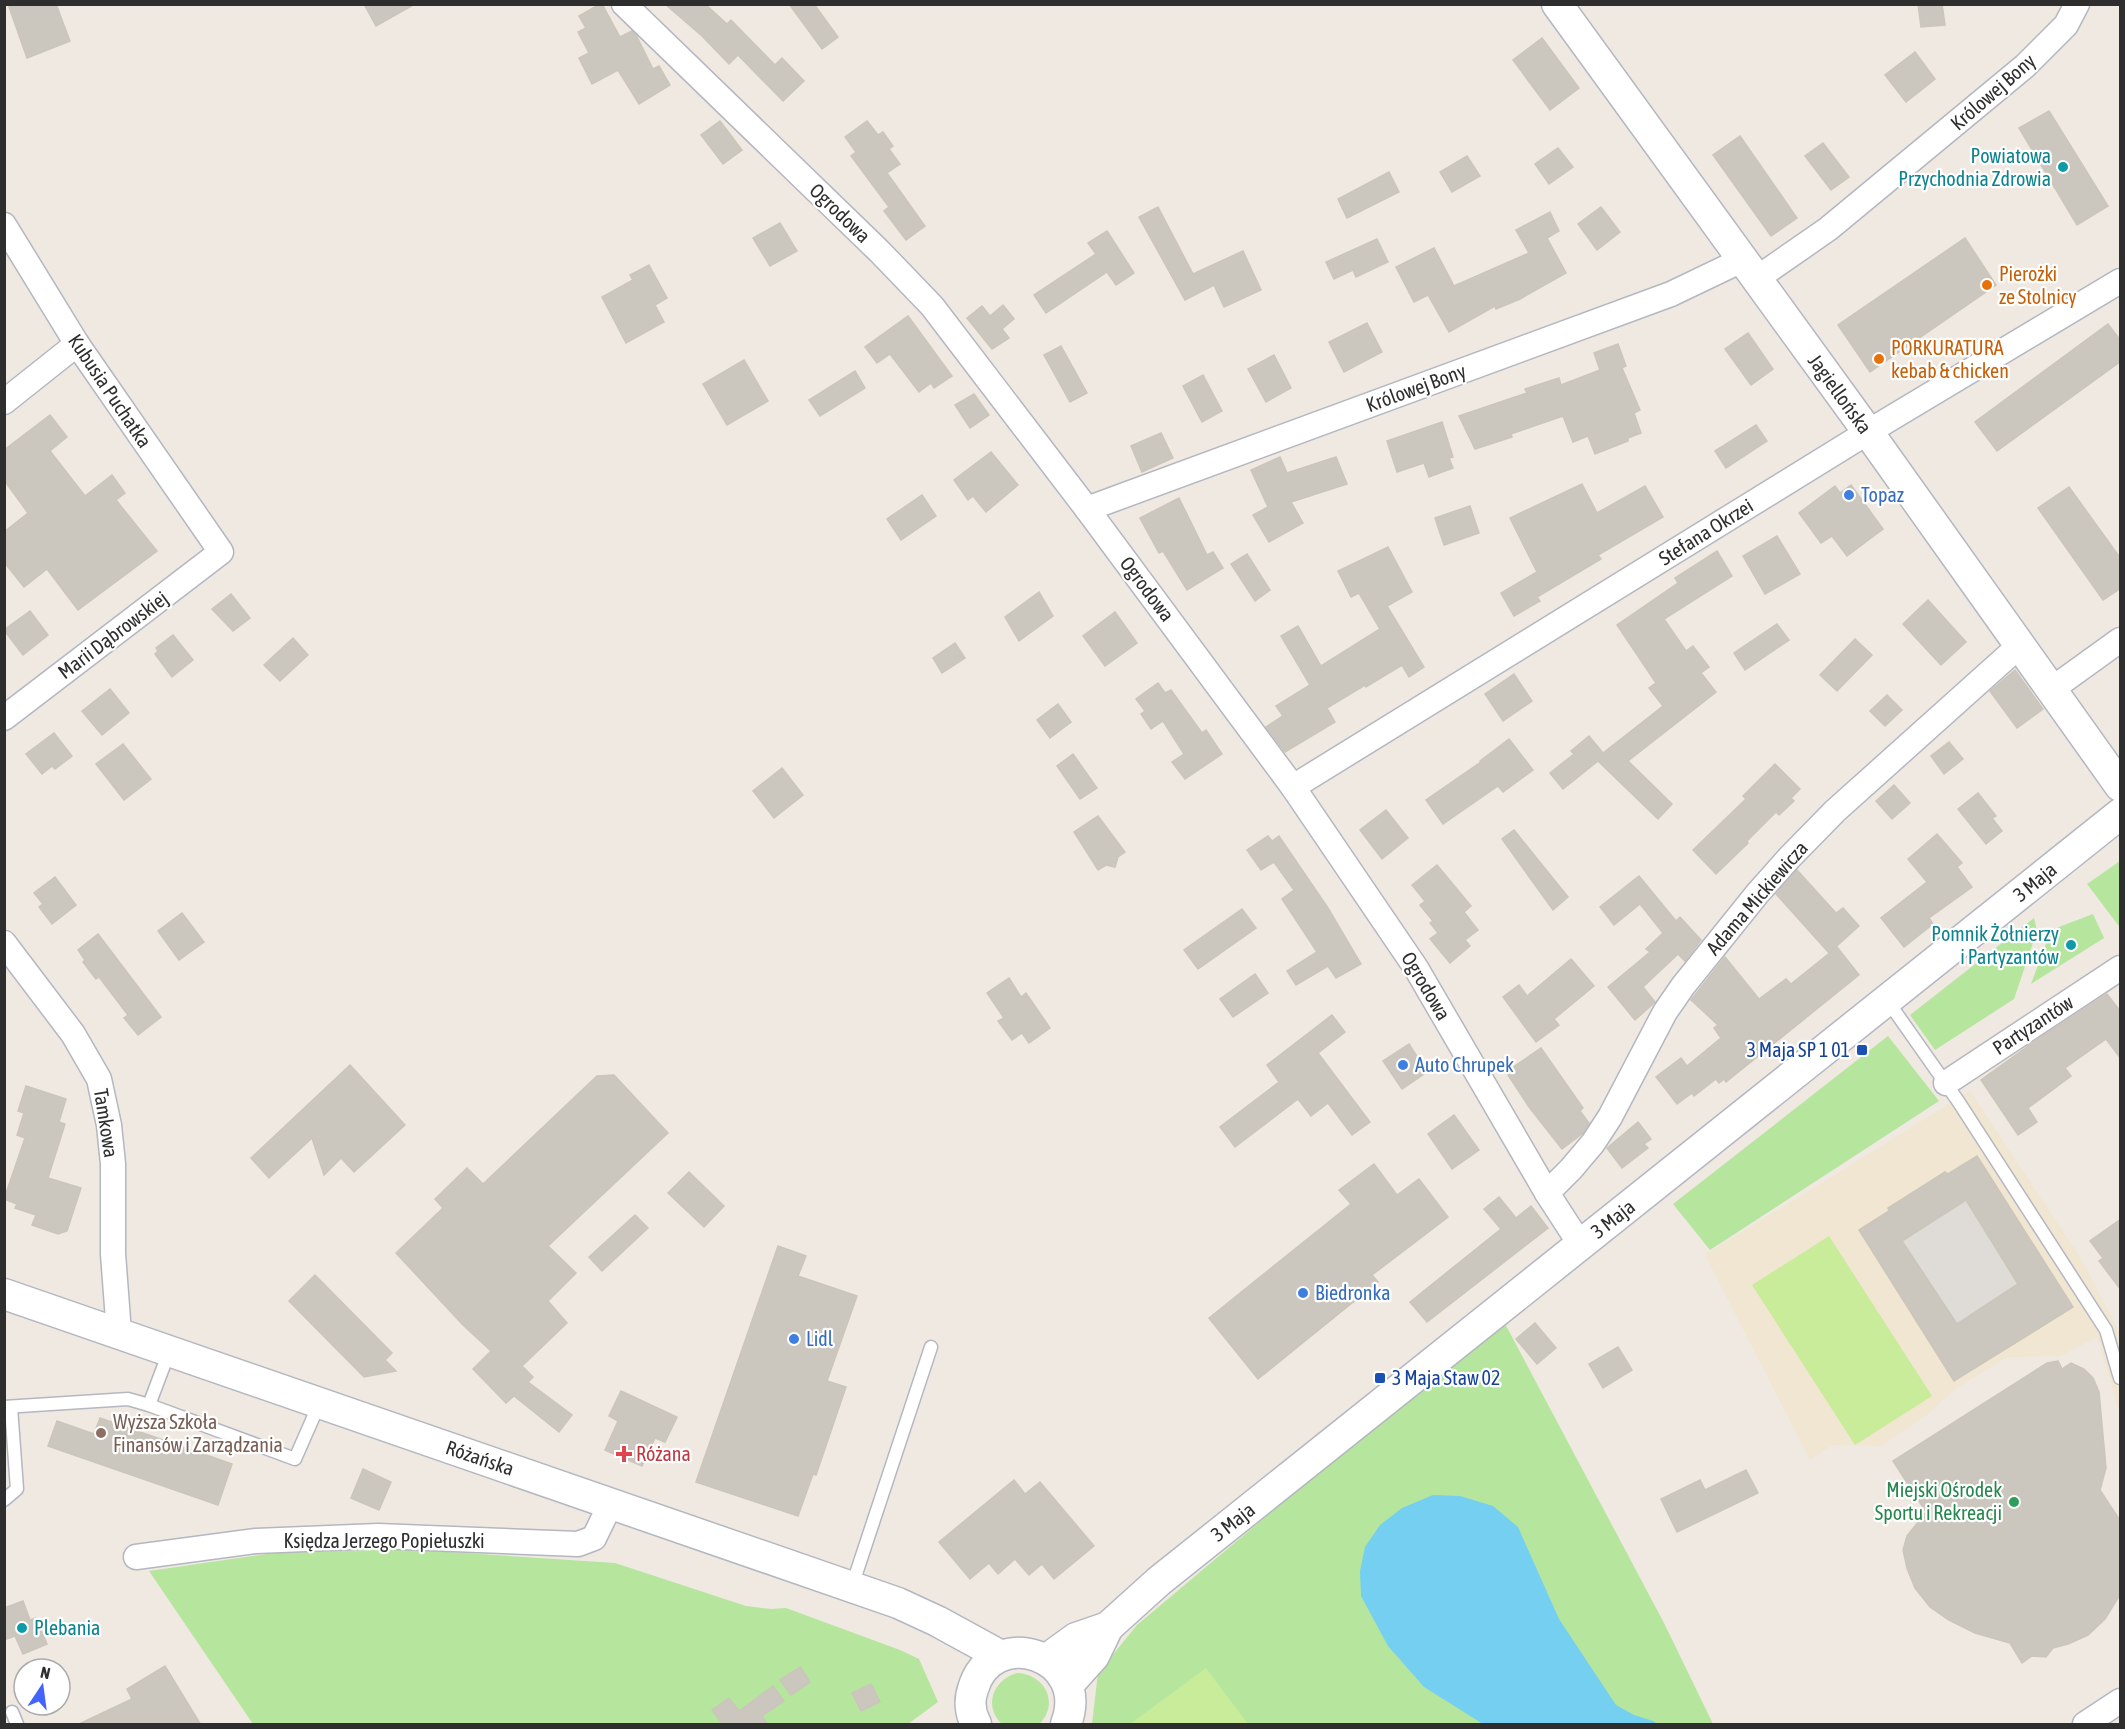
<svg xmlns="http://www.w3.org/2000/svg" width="2125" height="1729" font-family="'Asap Condensed',sans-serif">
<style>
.education{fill:#f0e6d1}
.green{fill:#b6e59e}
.pitch{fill:#c9ec9a}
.plaza{fill:#dfdcd8}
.water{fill:#75cff0}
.building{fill:#cbc7bf;stroke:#cbc5ba;stroke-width:1.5;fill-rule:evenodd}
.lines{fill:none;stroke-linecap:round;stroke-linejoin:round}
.service-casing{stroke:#b4b7c1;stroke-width:15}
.minor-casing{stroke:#b4b7c1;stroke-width:27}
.tertiary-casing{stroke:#b4b7c1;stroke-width:33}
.service{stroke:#fff;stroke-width:12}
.minor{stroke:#fff;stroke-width:24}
.tertiary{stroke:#fff;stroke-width:30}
.culture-dot{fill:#0f9aa8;stroke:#fff;stroke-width:2}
.food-dot{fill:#e8710a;stroke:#fff;stroke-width:2}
.shop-dot{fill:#3f7fe0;stroke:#fff;stroke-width:2}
.transit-dot{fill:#1a4fb4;stroke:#fff;stroke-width:2}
.education-dot{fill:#8d6e63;stroke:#fff;stroke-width:2}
.health-dot{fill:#e0444e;stroke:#fff;stroke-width:2}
.leisure-dot{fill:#2e9e5b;stroke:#fff;stroke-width:2}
.labels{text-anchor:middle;stroke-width:4.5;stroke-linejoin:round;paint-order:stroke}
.street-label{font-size:20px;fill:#2e2e2e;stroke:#fff}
.culture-label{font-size:20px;fill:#0d838f;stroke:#fff;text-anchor:end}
.food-label{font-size:20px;fill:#c56008;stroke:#fff;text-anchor:start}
.shop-label{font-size:20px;fill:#366cbe;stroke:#fff;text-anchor:start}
.transit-label{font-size:20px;fill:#164399;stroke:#fff;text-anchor:end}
.education-label{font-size:20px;fill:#785e54;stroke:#fff;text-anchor:start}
.health-label{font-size:20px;fill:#be3a42;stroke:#fff;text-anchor:start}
.leisure-label{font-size:20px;fill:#27864d;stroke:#fff;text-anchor:end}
</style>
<rect width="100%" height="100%" fill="#efe9e1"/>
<polygon class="education" points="1970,1091 2082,1260 2119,1332 2120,1339 2120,1414 2097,1337 2060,1356 2007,1357 1955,1389 1927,1415 1881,1446 1832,1445 1810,1460 1705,1255"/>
<g class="green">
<polygon points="2120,861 2120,925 2119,926 2087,884"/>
<polygon points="2093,914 2104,938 2031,984 2051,930"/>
<polygon points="2034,918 2037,931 2014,999 1935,1050 1910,1015"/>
<polygon points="1888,1036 1939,1101 1710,1250 1673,1204"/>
<polygon points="1502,1318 1664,1623 1713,1724 1092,1724 1098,1673 1137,1625"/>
<polygon points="403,1549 615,1563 746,1606 771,1609 786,1608 900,1650 919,1659 938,1702 908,1724 253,1724 149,1571 274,1553"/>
<path d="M1017 1673C1045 1674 1060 1704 1039 1724H1002C983 1706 993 1680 1017 1673Z"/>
</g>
<g class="pitch">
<polygon points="1829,1236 1932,1396 1855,1445 1752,1285"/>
<polygon points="1206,1668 1248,1724 1130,1724"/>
</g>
<polygon class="plaza" points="1966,1200 2018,1284 1957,1324 1902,1241"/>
<polygon class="water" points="1433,1495 1460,1496 1493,1506 1518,1527 1559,1619 1616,1705 1634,1715 1653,1721 1657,1724 1483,1724 1424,1687 1388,1646 1361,1596 1360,1571 1365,1547 1380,1525 1402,1508"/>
<g class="building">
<polygon points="8,4 56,4 70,41 27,58"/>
<polygon points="364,4 415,4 376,26"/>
<polygon points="600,4 602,4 620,37 632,31 636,35 653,69 659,66 670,85 639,104 618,70 592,84 579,58 589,53 578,32 586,28 579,16"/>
<polygon points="665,4 705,4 727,24 731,20 775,65 782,58 804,81 783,101 738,55 729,64 702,36"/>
<polygon points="789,4 814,4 838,37 822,49"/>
<polygon points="1918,4 1942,4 1945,25 1921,27"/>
<polygon points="1542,38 1579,88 1550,110 1513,60"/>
<polygon points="1915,52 1935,79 1906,102 1885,75"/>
<polygon points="2049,111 2108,206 2077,225 2019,128"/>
<polygon points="720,121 742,150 723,164 701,135"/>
<polygon points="867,121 878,135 883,132 893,146 889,149 900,164 887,173 925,226 906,240 884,211 889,207 851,156 856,152 845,137"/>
<polygon points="1740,136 1797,218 1771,236 1713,155"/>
<polygon points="1823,143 1849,177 1831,190 1805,156"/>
<polygon points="1558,148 1573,167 1549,184 1535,164"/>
<polygon points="1467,156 1480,176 1452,192 1440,172"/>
<polygon points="1389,172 1399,192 1347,218 1338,199"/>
<polygon points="1158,207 1193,274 1243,251 1261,290 1224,307 1214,285 1185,300 1139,217"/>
<polygon points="1601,207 1620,232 1597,250 1578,224"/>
<polygon points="1550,212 1559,231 1547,238 1566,273 1520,299 1496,309 1495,306 1449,332 1428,295 1414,302 1396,267 1434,248 1454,286 1529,253 1516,230"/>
<polygon points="780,223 797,251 770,266 753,238"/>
<polygon points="1107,231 1134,273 1116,285 1107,272 1046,313 1034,295 1096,254 1088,243"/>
<polygon points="1965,238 1996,285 1870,372 1838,325"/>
<polygon points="1377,239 1388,262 1356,277 1353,270 1334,279 1326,262"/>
<polygon points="649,265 667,298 655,305 664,322 626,343 602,297 633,280 630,275"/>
<polygon points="1003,305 1014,319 1002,329 1009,338 992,349 967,318 982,306 990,316"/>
<polygon points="908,316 952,376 934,388 931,383 919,392 890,354 877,363 865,347"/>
<polygon points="1367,323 1382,352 1344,372 1329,342"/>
<polygon points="2108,324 2121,341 2121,361 1997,451 1975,422"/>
<polygon points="1748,333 1773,369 1751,385 1725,349"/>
<polygon points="1618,344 1626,366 1622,368 1640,410 1634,413 1641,433 1628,438 1628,441 1595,454 1588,436 1573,442 1563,416 1511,434 1512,437 1475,449 1459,416 1527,393 1525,389 1559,378 1561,385 1600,370 1594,353"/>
<polygon points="1061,346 1087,393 1070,402 1044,355"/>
<polygon points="1274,355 1291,388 1266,402 1248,369"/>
<polygon points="744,360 768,401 727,425 703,384"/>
<polygon points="855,371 865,388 820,416 809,400"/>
<polygon points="1203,375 1222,411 1202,422 1183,386"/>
<polygon points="974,394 989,415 970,428 955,405"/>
<polygon points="50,415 67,437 50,451 85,496 112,475 125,493 116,500 157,551 78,610 47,569 24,587 4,562 4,532 28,513 4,480 4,450"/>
<polygon points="1442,422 1453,457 1449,458 1453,468 1429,477 1424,463 1397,472 1387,441"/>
<polygon points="1756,425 1767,441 1726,468 1715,451"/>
<polygon points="1161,433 1173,458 1142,472 1131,446"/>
<polygon points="991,452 1018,485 986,512 973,496 968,500 954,480"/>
<polygon points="1280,457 1287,473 1336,457 1347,484 1291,502 1303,523 1269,542 1253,515 1268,507 1251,470"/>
<polygon points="1582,484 1597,513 1645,486 1663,517 1598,555 1601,559 1537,597 1540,601 1514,616 1501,593 1537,572 1510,518"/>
<polygon points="1851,485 1883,529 1847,556 1832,536 1821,543 1799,513 1835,486 1840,493"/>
<polygon points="2069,487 2121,559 2121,588 2103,600 2038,508"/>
<polygon points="922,495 936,516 901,540 887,519"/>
<polygon points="1179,498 1207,555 1213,552 1223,568 1187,590 1163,551 1159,553 1140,518"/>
<polygon points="1470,506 1479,533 1444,545 1435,518"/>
<polygon points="1777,536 1800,574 1765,594 1743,556"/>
<polygon points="1388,547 1412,592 1387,606 1424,667 1409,677 1402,665 1366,687 1365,685 1327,708 1335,722 1285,752 1266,727 1283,716 1276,706 1310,685 1281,636 1298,626 1321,666 1380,629 1359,593 1351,597 1338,571"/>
<polygon points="1717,551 1732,576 1664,619 1686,651 1693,646 1709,667 1701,673 1716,692 1628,761 1672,804 1658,819 1598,761 1563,789 1550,773 1574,754 1571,751 1589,736 1603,753 1663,706 1649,688 1656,683 1617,625 1678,583 1675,578"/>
<polygon points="1247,554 1270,590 1255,601 1231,564"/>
<polygon points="1039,592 1053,616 1019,641 1005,617"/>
<polygon points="231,594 250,618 233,631 212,609"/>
<polygon points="1928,600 1966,642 1941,665 1903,624"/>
<polygon points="30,611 48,635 23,655 4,630"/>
<polygon points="1115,612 1137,643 1105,666 1083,636"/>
<polygon points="1777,624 1789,640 1745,670 1734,653"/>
<polygon points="173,635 193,660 172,677 155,654 158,651 156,648"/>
<polygon points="293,638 308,655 280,681 264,665"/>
<polygon points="1855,639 1872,655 1837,691 1820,675"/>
<polygon points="955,643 965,658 942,673 933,658"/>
<polygon points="2015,670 2043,709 2017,728 1990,691"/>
<polygon points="1514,674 1532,701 1503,721 1485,694"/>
<polygon points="1158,683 1165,693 1171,690 1202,733 1206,730 1222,754 1185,779 1172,762 1184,754 1163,721 1151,729 1141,714 1145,711 1136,699"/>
<polygon points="110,689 129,713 102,735 82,711"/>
<polygon points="1887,695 1902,710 1885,726 1870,711"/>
<polygon points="1058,704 1071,722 1050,738 1037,720"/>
<polygon points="54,733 72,756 55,769 52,766 42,774 26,754"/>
<polygon points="1509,739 1533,770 1503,792 1498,786 1443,824 1426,800 1481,762 1480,761"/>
<polygon points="1949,742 1963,759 1944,774 1931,756"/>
<polygon points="123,744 151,779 124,800 96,764"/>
<polygon points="1073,754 1097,788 1080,799 1057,766"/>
<polygon points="1775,764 1800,789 1791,798 1794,801 1779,815 1776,812 1747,841 1748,843 1716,874 1693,850 1746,799 1743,796"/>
<polygon points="782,768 803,795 774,818 753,791"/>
<polygon points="1894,785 1910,803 1892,819 1876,801"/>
<polygon points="1978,793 1996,816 1992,818 2002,831 1986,844 1958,809"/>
<polygon points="1386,810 1408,838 1382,859 1360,830"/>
<polygon points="1098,816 1125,852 1118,857 1115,867 1106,865 1098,870 1074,832"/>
<polygon points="1514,830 1568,897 1553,910 1502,839"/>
<polygon points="1937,834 1962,863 1957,867 1972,887 1929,918 1933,924 1904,947 1881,918 1927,882 1908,859"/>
<polygon points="1268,836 1272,841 1279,836 1328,908 1361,964 1336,978 1328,966 1296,985 1287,971 1317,952 1282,899 1294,890 1274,862 1261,870 1247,850"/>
<polygon points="1437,865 1471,906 1464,912 1478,930 1465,940 1470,946 1450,963 1430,939 1438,933 1430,923 1433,921 1420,905 1425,901 1412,885"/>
<polygon points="1797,870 1836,913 1843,908 1859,926 1829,953 1776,894"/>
<polygon points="1639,876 1676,921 1680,917 1701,940 1685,961 1678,954 1643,987 1655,1002 1635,1020 1608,987 1650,952 1646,949 1663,933 1640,904 1614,925 1600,907"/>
<polygon points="55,877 76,905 52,924 39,907 43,904 34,893"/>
<polygon points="1242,909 1256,928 1198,969 1184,950"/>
<polygon points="182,913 204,942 179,960 158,931"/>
<polygon points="98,934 161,1017 138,1035 124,1018 128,1015 99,977 96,979 83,962 85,960 78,950"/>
<polygon points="1837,947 1859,975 1726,1082 1724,1079 1719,1083 1716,1079 1694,1096 1692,1093 1677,1104 1656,1077 1681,1058 1687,1066 1721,1038 1714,1028 1718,1025 1691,1000 1725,957 1759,999 1786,979 1791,984"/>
<polygon points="1571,959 1594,986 1554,1019 1559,1025 1536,1042 1503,997 1519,985 1527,996"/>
<polygon points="1255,974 1268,993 1233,1017 1220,999"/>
<polygon points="1009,978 1021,997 1026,993 1050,1028 1029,1043 1022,1033 1012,1040 998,1021 1004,1018 987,993"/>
<polygon points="2107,994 2121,1012 2121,1059 2106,1039 2065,1068 2071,1076 2028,1108 2037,1122 2018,1135 1981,1080 2038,1039"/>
<polygon points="1332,1015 1345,1032 1318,1053 1370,1122 1352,1135 1328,1103 1311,1116 1298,1099 1235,1147 1220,1127 1279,1082 1267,1065"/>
<polygon points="1409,1044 1427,1072 1402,1089 1383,1061"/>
<polygon points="1541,1048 1583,1108 1580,1111 1589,1123 1583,1133 1562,1149 1529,1107 1506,1072"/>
<polygon points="350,1065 405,1125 354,1172 341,1158 324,1175 312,1138 269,1178 251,1158"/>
<polygon points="614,1075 668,1133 548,1246 576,1273 548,1301 567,1323 522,1366 533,1377 528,1382 572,1415 559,1432 514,1396 506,1403 473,1369 491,1351 463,1325 396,1253 443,1208 435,1199 467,1168 483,1184 597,1076"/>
<polygon points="26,1086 66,1099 59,1122 65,1124 48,1178 81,1188 67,1231 58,1234 32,1225 36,1215 15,1208 17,1204 4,1199 25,1138 17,1135 24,1113 18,1111"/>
<polygon points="1454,1115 1479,1150 1452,1169 1428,1134"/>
<polygon points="1638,1122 1651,1139 1644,1144 1648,1148 1622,1168 1607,1148"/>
<path d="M1977 1156 2073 1307 1954 1381 1859 1230 1889 1211 1888 1208 1945 1172 1948 1174ZM1966 1200 2018 1284 1957 1324 1902 1241Z"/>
<polygon points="1374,1164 1397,1195 1419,1179 1448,1217 1372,1275 1378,1282 1258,1379 1209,1318 1351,1204 1339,1190"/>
<polygon points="689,1172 724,1206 704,1227 668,1193"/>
<polygon points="1499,1197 1516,1218 1531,1206 1548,1228 1427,1322 1410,1302 1501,1229 1484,1209"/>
<polygon points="635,1215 648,1228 602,1271 589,1257"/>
<polygon points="2121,1219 2121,1290 2099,1261 2103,1258 2090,1241"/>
<polygon points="778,1246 806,1256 798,1276 857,1296 827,1381 846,1387 816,1475 813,1474 798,1516 696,1482"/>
<polygon points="315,1275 392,1353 385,1360 396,1371 364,1377 289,1301"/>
<polygon points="1535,1323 1556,1348 1537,1364 1516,1339"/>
<polygon points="1618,1347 1632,1370 1603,1388 1589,1364"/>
<polygon points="2058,1361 2062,1369 2071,1363 2084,1369 2093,1378 2099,1392 2106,1468 2100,1490 2121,1522 2121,1593 2105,1619 2088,1635 2068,1644 2053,1648 2046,1657 2032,1656 2022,1663 2010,1643 1975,1633 1949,1620 1930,1607 1915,1588 1907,1568 1903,1550 1907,1536 1926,1512 1893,1461 2047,1363"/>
<polygon points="621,1391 677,1417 665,1442 655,1438 642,1466 605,1450 618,1421 609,1416"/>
<polygon points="100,1418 232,1464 218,1505 48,1446 57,1421 94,1434"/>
<polygon points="363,1469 391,1482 379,1510 351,1498"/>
<polygon points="1746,1470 1758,1493 1677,1532 1661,1499 1700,1480 1705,1490"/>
<polygon points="1014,1480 1025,1494 1040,1482 1094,1546 1054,1579 1042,1564 1029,1575 1015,1559 998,1574 989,1563 970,1579 939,1542"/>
<polygon points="23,1601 30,1620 36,1618 47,1644 23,1654 15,1636 4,1640 4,1608"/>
<polygon points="165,1666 201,1725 77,1725 132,1699 127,1689"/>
<polygon points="800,1667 810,1682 791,1695 780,1680"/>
<polygon points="871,1684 880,1702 861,1711 852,1693"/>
<polygon points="773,1686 784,1701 762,1716 768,1725 719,1725 722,1723 712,1710 729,1698 739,1711"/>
</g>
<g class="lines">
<g class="service-casing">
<g id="service">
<polyline points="1887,1000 1958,1101 2106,1330 2120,1378"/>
<polyline points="149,1405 295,1459 320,1402"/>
<polyline points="4,1407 128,1399 149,1405 169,1352"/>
<polyline points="4,1500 17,1489 11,1407"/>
<polyline points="852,1586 931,1347"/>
<polyline points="12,1712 17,1724"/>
</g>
</g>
<g class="minor-casing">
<g id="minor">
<polyline points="624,4 879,251 932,306 1087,509 1293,787 1416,968 1547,1193 1580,1244"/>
<polyline points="4,225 77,344 221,552 4,718"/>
<polyline points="1756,279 1828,229 2025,66 2066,25 2077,4"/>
<polyline points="4,402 77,344"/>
<polyline points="1087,509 1671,294 1742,260"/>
<polyline points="2052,689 2120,640"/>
<polyline points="1293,787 1868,432 2120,281"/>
<polyline points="4,943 73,1034 99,1079 109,1125 113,1164 113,1254 119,1333"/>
<polyline points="1946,1083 2120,968"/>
<polyline points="1547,1193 1571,1169 1593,1143 1610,1117 1665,1012 1683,986 1757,894 1789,858 1835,811 2019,646"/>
<polyline points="136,1557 256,1541 378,1536 578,1544 594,1538 611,1503"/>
<polyline points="2085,1724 2120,1701"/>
</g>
</g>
<g class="tertiary-casing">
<g id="tertiary">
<polyline points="1557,4 1868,432 2120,786"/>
<polyline points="4,1294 898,1603 937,1621 1001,1656"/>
<polyline points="1047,1659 1076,1638 1108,1627 1159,1581 2120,814"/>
<polyline points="1068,1685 1094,1656 1108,1627"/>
<path d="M976 1724C970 1713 969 1700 973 1689 992 1623 1092 1655 1066 1724"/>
</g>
</g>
<use href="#service" class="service"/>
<use href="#minor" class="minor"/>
<use href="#tertiary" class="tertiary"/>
</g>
<g class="culture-dot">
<circle cx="2063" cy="167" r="6"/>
<circle cx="2071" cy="945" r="6"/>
<circle cx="22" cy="1628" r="6"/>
</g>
<g class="food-dot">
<circle cx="1987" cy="285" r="6"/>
<circle cx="1879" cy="359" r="6"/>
</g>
<g class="shop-dot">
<circle cx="1849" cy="495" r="6"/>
<circle cx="1403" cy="1065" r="6"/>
<circle cx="1303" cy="1293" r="6"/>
<circle cx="794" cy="1339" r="6"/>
</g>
<g class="transit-dot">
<rect x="1856" y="1044" width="12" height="12" rx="3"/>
<rect x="1374" y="1372" width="12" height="12" rx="3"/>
</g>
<circle class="education-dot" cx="101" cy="1433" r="6"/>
<path class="health-dot" d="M621 1445h6v6h6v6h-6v6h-6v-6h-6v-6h6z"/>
<circle class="leisure-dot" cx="2014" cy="1502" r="6"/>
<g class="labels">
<g class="street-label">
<text transform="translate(1993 92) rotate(-41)" y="7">Królowej Bony</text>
<text transform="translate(840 213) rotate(44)" y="7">Ogrodowa</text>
<text transform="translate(1416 388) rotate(-20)" y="7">Królowej Bony</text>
<text transform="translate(110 391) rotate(56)" y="7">Kubusia Puchatka</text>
<text transform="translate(1840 394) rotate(54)" y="7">Jagiellońska</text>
<text transform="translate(1706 532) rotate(-32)" y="7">Stefana Okrzei</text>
<text transform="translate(1147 589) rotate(53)" y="7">Ogrodowa</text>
<text transform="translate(113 635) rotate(-37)" y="7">Marii Dąbrowskiej</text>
<text transform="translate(2035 882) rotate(-39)" y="7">3 Maja</text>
<text transform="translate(1757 898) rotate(-49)" y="7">Adama Mickiewicza</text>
<text transform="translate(1426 986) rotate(59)" y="7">Ogrodowa</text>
<text transform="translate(2033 1025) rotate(-33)" y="7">Partyzantów</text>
<text transform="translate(106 1123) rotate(81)" y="7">Tamkowa</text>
<text transform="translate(1613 1219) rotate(-38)" y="7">3 Maja</text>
<text transform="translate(480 1458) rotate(19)" y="7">Różańska</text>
<text transform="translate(1233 1522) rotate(-38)" y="7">3 Maja</text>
<text x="384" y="1548">Księdza Jerzego Popiełuszki</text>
</g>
<g class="culture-label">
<text x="2051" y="163">Powiatowa<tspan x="2051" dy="23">Przychodnia Zdrowia</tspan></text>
<text x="2059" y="941">Pomnik Żołnierzy<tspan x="2059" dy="23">i Partyzantów</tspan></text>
<text x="34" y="1635" text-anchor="start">Plebania</text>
</g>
<g class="food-label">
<text x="1999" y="281">Pierożki<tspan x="1999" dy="23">ze Stolnicy</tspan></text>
<text x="1891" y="355">PORKURATURA<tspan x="1891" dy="23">kebab &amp; chicken</tspan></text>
</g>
<g class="shop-label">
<text x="1861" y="502">Topaz</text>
<text x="1415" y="1072">Auto Chrupek</text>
<text x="1315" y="1300">Biedronka</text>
<text x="806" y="1346">Lidl</text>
</g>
<g class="transit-label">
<text x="1850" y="1057">3 Maja SP 1 01</text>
<text x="1392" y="1385" text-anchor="start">3 Maja Staw 02</text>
</g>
<g class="education-label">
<text x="113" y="1429">Wyższa Szkoła<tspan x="113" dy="23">Finansów i Zarządzania</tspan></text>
</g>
<g class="health-label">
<text x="636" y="1461">Różana</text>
</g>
<g class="leisure-label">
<text x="2002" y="1497">Miejski Ośrodek<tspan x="2002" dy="23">Sportu i Rekreacji</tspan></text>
</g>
</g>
<rect width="2125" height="1729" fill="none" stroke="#2e2e2e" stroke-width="12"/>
<g transform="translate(42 1687) rotate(13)"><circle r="28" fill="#ffffff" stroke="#ababab" stroke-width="1.5"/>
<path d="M0-4.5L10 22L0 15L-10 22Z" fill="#4264fb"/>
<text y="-9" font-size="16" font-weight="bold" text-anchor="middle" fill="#2e2e2e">N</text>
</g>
</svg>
